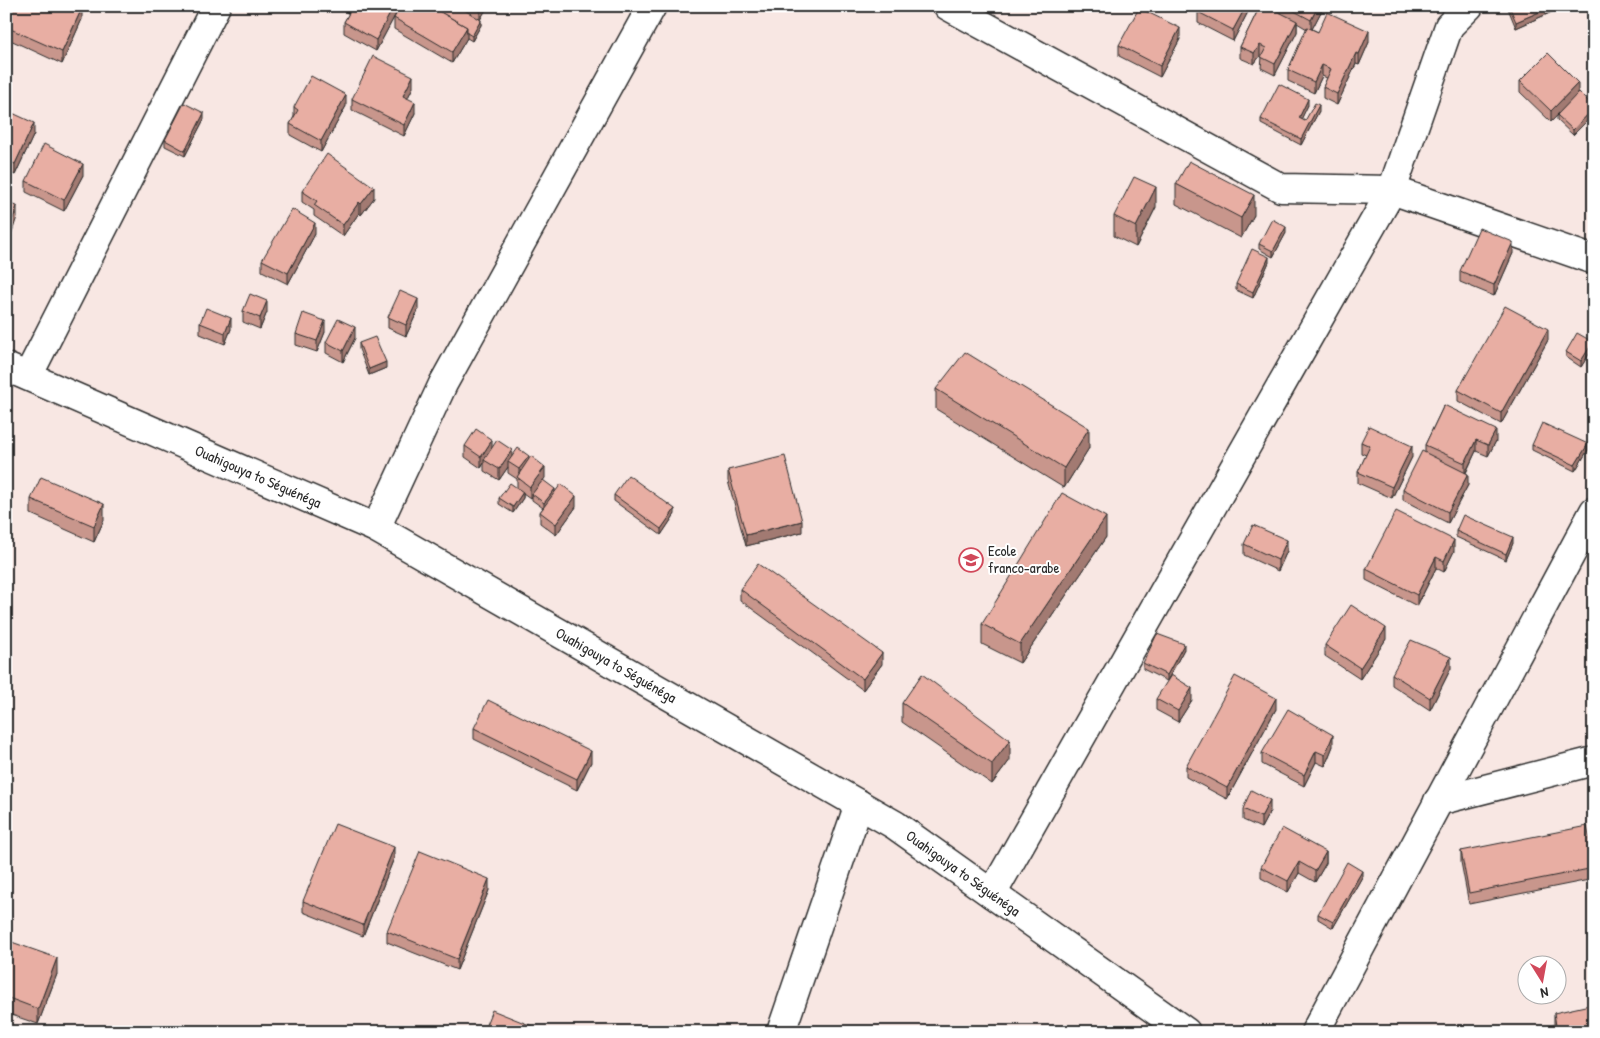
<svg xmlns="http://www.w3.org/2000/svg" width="1600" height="1038" font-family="'Patrick Hand',sans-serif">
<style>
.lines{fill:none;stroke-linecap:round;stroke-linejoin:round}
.minor-casing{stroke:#2b2b2b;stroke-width:31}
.major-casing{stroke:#2b2b2b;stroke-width:31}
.minor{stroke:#fff;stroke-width:28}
.major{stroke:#fff;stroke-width:28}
.wall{fill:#c8968c;stroke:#2b2b2b}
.shaded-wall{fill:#a27a72;stroke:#2b2b2b}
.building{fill:#e8aea3;stroke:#2b2b2b}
.labels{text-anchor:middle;stroke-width:4;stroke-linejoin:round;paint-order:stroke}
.street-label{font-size:15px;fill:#2b2b2b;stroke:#fff}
.poi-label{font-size:15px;fill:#2b2b2b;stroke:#fff;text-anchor:start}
</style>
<rect width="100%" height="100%" fill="#f8e7e3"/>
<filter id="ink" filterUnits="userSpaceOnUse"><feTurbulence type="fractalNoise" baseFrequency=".02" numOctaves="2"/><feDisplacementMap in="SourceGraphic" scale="10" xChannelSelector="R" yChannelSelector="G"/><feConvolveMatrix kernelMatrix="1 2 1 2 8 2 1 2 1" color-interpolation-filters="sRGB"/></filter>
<g filter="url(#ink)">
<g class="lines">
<g class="minor-casing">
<g id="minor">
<polyline points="948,6 1281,188 1392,190 1594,260"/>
<polyline points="28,376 216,6"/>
<polyline points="376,528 443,384 652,6"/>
<polyline points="1438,801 1594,761"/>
<polyline points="992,894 1392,190 1449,26 1469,6"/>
<polyline points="781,1032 859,804"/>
<polyline points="1315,1032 1594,511"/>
</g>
</g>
<g class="major-casing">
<g id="major">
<path id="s1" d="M6 367 376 528 895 825 1186 1032"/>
</g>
</g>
<use href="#minor" class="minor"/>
<use href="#major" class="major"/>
</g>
<g class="wall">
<polygon points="347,6 399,6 399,8 376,51 344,33 344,22 349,13 347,13"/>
<polygon points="401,6 488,6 480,19 481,25 472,41 467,38 452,63 394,29 394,18"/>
<polygon points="1201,6 1251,6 1233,41 1198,23 1198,12"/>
<polygon points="1260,6 1324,6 1312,29 1318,32 1369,42 1359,65 1356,64 1337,105 1323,98 1323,87 1327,78 1322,76 1314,93 1288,81 1288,70 1307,29 1297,23 1297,32 1275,75 1261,68 1262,57 1260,56 1254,64 1240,58 1240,47"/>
<polygon points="1507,6 1554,6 1554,11 1516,28"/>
<polygon points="6,13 82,19 62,64 6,38"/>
<polygon points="1180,39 1160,77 1119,56 1119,45"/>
<polygon points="1520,81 1578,93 1594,107 1594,114 1573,135 1557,120 1557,115 1551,122 1520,92"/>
<polygon points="413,87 407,99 415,113 404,136 352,110 352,99"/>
<polygon points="1308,105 1301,119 1305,121 1319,111 1301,145 1261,124 1261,119"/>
<polygon points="346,106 321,152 290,135 290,124 294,117 294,107"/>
<polygon points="6,110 34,134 15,175 6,171"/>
<polygon points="204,119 185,156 165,146 165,140"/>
<polygon points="83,175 64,211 26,192 26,181"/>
<polygon points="1176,184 1254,215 1241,238 1176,204"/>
<polygon points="302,191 374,198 361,215 359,213 343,236 314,216 314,210 302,202"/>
<polygon points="1156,207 1136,247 1114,236 1114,216"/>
<polygon points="1286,233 1273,257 1259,249 1259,244"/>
<polygon points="315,234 288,284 262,271 262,260"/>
<polygon points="1513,253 1494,296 1460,282 1460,271"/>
<polygon points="1269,262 1253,298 1236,290 1236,284"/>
<polygon points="418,310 406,336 388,328 388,317"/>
<polygon points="243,311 267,312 260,329 243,322"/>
<polygon points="200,323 231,329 225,344 200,334"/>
<polygon points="325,332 317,352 296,345 296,334"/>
<polygon points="355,338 343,362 326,353 326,342"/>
<polygon points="1548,340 1501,424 1458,401 1458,390"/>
<polygon points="359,343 386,368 369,375 359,349"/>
<polygon points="1593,348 1581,367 1566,357 1566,352"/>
<polygon points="936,389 1089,448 1064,488 936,409"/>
<polygon points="1444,405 1496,441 1488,456 1476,451 1466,473 1468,485 1448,523 1403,500 1403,489 1425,452 1425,445"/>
<polygon points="1361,442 1412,457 1392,498 1358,483 1358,472 1366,455 1361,453"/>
<polygon points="1532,445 1588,450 1575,471 1532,450"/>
<polygon points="465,446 492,448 512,456 529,460 545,478 543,480 555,492 576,507 556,535 540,523 540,512 543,508 532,500 532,495 530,498 523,493 523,498 513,513 499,504 499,498 517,488 517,479 508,473 508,467 499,480 484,471 484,463 481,468 465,457"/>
<polygon points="728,470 802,532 746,546 728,481"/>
<polygon points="614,495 675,514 661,535 614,501"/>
<polygon points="31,499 104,520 94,542 31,514"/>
<polygon points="1456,531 1513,543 1506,560 1456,537"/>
<polygon points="1106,537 1020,663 982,644 982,624"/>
<polygon points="1244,544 1287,551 1278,571 1244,555"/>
<polygon points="1454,551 1444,572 1436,568 1417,606 1366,580 1366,569"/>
<polygon points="740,589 882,664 863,690 740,600"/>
<polygon points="1386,639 1360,679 1325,656 1325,645"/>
<polygon points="1184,649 1167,681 1143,669 1143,663"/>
<polygon points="1451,668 1430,710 1392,685 1392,674"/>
<polygon points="1156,699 1192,700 1178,722 1156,710"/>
<polygon points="902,703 1010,760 992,784 902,722"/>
<polygon points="1276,709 1227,799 1186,777 1186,766"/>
<polygon points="474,728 591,762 577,790 474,739"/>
<polygon points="1333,746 1325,766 1316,762 1304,786 1262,764 1262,753"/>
<polygon points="1243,809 1270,811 1261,828 1243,820"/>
<polygon points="1461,851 1594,862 1594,879 1469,904 1461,862"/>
<polygon points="1326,852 1326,863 1315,882 1299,873 1288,892 1261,878 1261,867"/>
<polygon points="394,858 363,936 303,912 303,901"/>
<polygon points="1362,877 1333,928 1318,919 1318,914"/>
<polygon points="489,890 457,970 387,942 387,931"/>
<polygon points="6,940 57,974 38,1024 6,1013"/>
<polygon points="1554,1013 1594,1032 1555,1032 1554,1024"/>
</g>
<g class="shaded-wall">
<polygon points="394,6 399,6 399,8 376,51 376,40"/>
<polygon points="482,6 488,6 480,20 480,9"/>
<polygon points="1246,6 1251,6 1233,41 1233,30"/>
<polygon points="1318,6 1324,6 1311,31 1311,20"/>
<polygon points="1553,6 1554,6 1554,11 1516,28 1516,22"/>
<polygon points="82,8 82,19 62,64 62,52"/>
<polygon points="481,20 481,25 472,41 472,36"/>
<polygon points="1297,21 1297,32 1275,75 1275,64"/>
<polygon points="467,27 467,38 452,63 452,52"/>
<polygon points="1180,28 1180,39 1160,77 1160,66"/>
<polygon points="1369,31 1369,42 1359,65 1359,54"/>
<polygon points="1260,45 1260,56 1254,64 1254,53"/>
<polygon points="1356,53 1356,64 1337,105 1337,94"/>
<polygon points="1322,65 1322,76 1314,93 1314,82"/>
<polygon points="413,76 413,87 403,108 403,96"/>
<polygon points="1578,83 1578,94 1551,122 1551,111"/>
<polygon points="346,95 346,106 321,152 321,141"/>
<polygon points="1308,99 1308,105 1299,124 1299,118"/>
<polygon points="415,102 415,113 404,136 404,125"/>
<polygon points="1319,105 1319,111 1301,145 1301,139"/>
<polygon points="1594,108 1594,114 1573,135 1573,130"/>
<polygon points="204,113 204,119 185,156 185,151"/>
<polygon points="34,123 34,134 15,175 15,164"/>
<polygon points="83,164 83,175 64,211 64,200"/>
<polygon points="374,187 374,198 361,215 361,204"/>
<polygon points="1156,187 1156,207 1136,247 1136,227"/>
<polygon points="1254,195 1254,215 1241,238 1241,218"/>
<polygon points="359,202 359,213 343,236 343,225"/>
<polygon points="17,206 17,217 6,250 6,239"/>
<polygon points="315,223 315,234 288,284 288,273"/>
<polygon points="1286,227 1286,233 1273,257 1273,251"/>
<polygon points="1513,242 1513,253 1494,296 1494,285"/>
<polygon points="1269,257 1269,262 1253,298 1253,292"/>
<polygon points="418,299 418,310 406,336 406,325"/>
<polygon points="267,301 267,312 260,329 260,318"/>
<polygon points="231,318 231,329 225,344 225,333"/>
<polygon points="325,321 325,332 317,352 317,341"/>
<polygon points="355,327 355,338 343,362 343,351"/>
<polygon points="1548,329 1548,340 1501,424 1501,413"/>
<polygon points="1593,342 1593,348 1581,367 1581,361"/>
<polygon points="386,362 386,368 369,375 369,369"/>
<polygon points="1089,428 1089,448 1064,488 1064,468"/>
<polygon points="1496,430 1496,441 1488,456 1488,445"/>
<polygon points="492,440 492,451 484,460 484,463 481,468 481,457"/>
<polygon points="1476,440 1476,451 1465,474 1465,463"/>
<polygon points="1588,444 1588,450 1575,471 1575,465"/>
<polygon points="1412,446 1412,457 1392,498 1392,487"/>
<polygon points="512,450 512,461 508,462 508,467 499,480 499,469"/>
<polygon points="529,456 529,467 519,480 519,469"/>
<polygon points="545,467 545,478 530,498 530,487"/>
<polygon points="1468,474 1468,485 1448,523 1448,512"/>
<polygon points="555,489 555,494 544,509 544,503"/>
<polygon points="523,492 523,498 513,513 513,507"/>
<polygon points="576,496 576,507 556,535 556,524"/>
<polygon points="104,504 104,520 94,542 94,526"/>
<polygon points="675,509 675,514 661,535 661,529"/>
<polygon points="1106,517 1106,537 1020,663 1020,644"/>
<polygon points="802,521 802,532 746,546 746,535"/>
<polygon points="1513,537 1513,543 1506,560 1506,554"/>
<polygon points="1287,540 1287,551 1278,571 1278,560"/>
<polygon points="1454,540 1454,551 1444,572 1444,561"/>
<polygon points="1436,557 1436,568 1417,606 1417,595"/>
<polygon points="1386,628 1386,639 1360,679 1360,668"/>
<polygon points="1184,644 1184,649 1167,681 1167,675"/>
<polygon points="882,653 882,664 863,690 863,679"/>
<polygon points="1451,657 1451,668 1430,710 1430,698"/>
<polygon points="1192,688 1192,700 1178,722 1178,711"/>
<polygon points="1276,698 1276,709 1227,799 1227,788"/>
<polygon points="1333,735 1333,746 1325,766 1325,755"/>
<polygon points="1010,740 1010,760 992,784 992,764"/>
<polygon points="591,751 591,762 577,790 577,779"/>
<polygon points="1316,751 1316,762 1304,786 1304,775"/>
<polygon points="1270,800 1270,811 1261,828 1261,817"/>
<polygon points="394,847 394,858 363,936 363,925"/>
<polygon points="1326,852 1326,863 1315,882 1315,871"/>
<polygon points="1299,862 1299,873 1288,892 1288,881"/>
<polygon points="1362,871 1362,877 1333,928 1333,922"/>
<polygon points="489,879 489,890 457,970 457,959"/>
<polygon points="57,958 57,974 38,1024 38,1009"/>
</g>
<g class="building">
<polygon points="9,6 78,6 82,8 62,52 6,27 6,13"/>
<polygon points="353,6 394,6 376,40 344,22"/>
<polygon points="401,6 430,6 467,27 452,52 394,18"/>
<polygon points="430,6 458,6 481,20 472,36 467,33 467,27"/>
<polygon points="474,6 482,6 480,9"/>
<polygon points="1201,6 1246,6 1233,30 1198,12"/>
<polygon points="1260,6 1267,6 1297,21 1275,64 1261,57 1266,48 1260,45 1254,53 1240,47"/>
<polygon points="1285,6 1318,6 1311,20"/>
<polygon points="1509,6 1553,6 1516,22"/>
<polygon points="1139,8 1180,28 1160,66 1119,45"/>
<polygon points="1327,12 1369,31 1359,54 1356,53 1337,94 1323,87 1331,69 1322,65 1314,82 1288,70 1307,27 1318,32"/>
<polygon points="1548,53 1578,83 1551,111 1520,81"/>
<polygon points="373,56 413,76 403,96 415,102 404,125 352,99"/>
<polygon points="311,76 346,95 321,141 290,124 298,110 294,107"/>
<polygon points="1279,84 1308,99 1299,118 1305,121 1315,103 1319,105 1301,139 1261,119"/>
<polygon points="1579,92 1594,107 1594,108 1573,130 1557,115"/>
<polygon points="184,103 204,113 185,151 165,140"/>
<polygon points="6,110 34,123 15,164 6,160"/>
<polygon points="44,144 83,164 64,200 26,181"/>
<polygon points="327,154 374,187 361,204 359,202 343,225 314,205 317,201 302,191"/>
<polygon points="1189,161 1254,195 1241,218 1176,184"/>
<polygon points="1134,177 1156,187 1136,227 1114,216"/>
<polygon points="6,203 17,206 6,239"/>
<polygon points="292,209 315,223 288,273 262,260"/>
<polygon points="1272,219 1286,227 1273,251 1259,244"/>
<polygon points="1479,228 1513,242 1494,285 1460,271"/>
<polygon points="1252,249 1269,257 1253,292 1236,284"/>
<polygon points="400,291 418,299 406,325 388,317"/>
<polygon points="250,294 267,301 260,318 243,311"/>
<polygon points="1505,306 1548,329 1501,413 1458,390"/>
<polygon points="206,308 231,318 225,333 200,323"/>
<polygon points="303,313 325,321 317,341 296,334"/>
<polygon points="338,319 355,327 343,351 326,342"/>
<polygon points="1577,333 1593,342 1581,361 1566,352"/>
<polygon points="375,337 386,362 369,369 359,343"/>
<polygon points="965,352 1089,428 1064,468 936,389"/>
<polygon points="1444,405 1496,430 1488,445 1476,440 1465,463 1425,445"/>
<polygon points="1542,423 1588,444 1575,465 1532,445"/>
<polygon points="1369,426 1412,446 1392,487 1358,472 1370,446 1361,442"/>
<polygon points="476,429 492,440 481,457 465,446"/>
<polygon points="497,440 512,450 499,469 484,460"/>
<polygon points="518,448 529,456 519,469 508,462"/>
<polygon points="1422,451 1468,474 1448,512 1403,489"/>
<polygon points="531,456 545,467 530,487 517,477"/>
<polygon points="785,456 802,521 746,535 728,470"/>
<polygon points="628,475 675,509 661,529 614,495"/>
<polygon points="41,477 104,504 94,526 31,499"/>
<polygon points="543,480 555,489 544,503 532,494"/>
<polygon points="510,483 523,492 513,507 499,498"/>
<polygon points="561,484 576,496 556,524 540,512"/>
<polygon points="1062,493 1106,517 1020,644 982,624"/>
<polygon points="1396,511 1454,540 1444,561 1436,557 1417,595 1366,569"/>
<polygon points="1463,515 1513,537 1506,554 1456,531"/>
<polygon points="1253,525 1287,540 1278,560 1244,544"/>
<polygon points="758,564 882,653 863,679 740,589"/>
<polygon points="1351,605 1386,628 1360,668 1325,645"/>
<polygon points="1157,634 1184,644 1167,675 1143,663"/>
<polygon points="1411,640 1451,657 1430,698 1392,674"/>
<polygon points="922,674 1010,740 992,764 902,703"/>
<polygon points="1171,675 1192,688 1178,711 1156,699"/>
<polygon points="1235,676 1276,698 1227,788 1186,766"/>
<polygon points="488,700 591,751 577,779 474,728"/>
<polygon points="1288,709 1333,735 1325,755 1316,751 1304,775 1262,753"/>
<polygon points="1251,790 1270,800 1261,817 1243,809"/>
<polygon points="335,824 394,847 363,925 303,901"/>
<polygon points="1587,826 1594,862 1594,868 1469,893 1461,851"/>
<polygon points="1282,828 1326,852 1315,871 1299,862 1288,881 1261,867"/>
<polygon points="420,851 489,879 457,959 387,931"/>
<polygon points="1347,862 1362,871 1333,922 1318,914"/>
<polygon points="6,940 57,958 38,1009 6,997"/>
<polygon points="1594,1004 1594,1031 1557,1032 1554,1013"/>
<polygon points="492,1010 547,1032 483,1032"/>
</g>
</g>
<defs>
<g id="school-ring" transform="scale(1.25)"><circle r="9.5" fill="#fff" stroke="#d1495b" stroke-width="1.5"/><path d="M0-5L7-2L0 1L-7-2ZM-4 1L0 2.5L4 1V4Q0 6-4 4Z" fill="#d1495b"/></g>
</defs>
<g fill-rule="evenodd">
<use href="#school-ring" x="971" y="560"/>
</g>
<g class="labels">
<g class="street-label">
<text dy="5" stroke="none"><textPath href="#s1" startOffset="275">Ouahigouya to Séguénéga</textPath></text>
<text dy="5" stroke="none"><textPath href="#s1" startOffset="680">Ouahigouya to Séguénéga</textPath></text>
<text dy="5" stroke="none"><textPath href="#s1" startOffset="1085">Ouahigouya to Séguénéga</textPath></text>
</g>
<g class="poi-label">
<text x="988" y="556">Ecole<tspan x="988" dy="17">franco-arabe</tspan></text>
</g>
</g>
<rect width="1600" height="1038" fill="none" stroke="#fff" stroke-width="25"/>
<rect x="12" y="12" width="1575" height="1013" fill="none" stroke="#2b2b2b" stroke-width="2" filter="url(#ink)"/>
<g transform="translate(1542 980) rotate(169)"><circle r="24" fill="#ffffff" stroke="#aaaaaa"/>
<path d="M0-4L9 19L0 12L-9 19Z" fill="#d1495b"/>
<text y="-8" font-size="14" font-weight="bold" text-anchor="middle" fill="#2b2b2b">N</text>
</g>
</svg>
